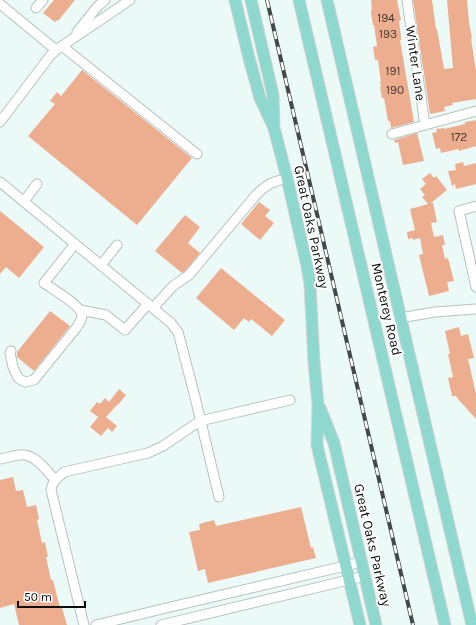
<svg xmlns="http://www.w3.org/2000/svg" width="476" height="625" font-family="Karla,sans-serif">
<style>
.building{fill:#edae90}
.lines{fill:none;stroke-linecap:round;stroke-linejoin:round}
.minor-casing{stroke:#b5c3c0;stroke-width:11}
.major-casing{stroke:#d3d4d4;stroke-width:13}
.minor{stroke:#fff;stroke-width:9}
.major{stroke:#8fd8ce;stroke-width:11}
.rail-casing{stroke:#424948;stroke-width:4}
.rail{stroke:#fff;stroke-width:2.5;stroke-dasharray:8;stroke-linecap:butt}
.labels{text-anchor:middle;stroke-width:4;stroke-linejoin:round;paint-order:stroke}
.number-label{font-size:12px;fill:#44382f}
.street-label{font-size:14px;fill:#0b100f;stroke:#fff}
</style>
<rect width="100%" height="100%" fill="#ebfaf7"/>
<g class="building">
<polygon points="54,0 75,0 58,21 57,20 55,22 43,13"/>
<polygon points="371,0 397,0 401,20 399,21 401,37 401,40 400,40 414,122 391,128 390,121 388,121 384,98 382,98 380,87 381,87 380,82 381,82 378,60 375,60 373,47 377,46 374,25 373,25 371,14 371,10 372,10"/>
<polygon points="413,0 432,0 436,29 437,29 444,69 453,68 447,0 467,0 469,22 472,39 471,39 476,71 476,99 452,103 453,105 444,107 445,111 430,114"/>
<polygon points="82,70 192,158 137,225 28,136 55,104 50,101 57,92 61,96"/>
<polygon points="476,120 476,146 459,151 458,149 441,153 440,148 436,149 432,133 437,132 436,129 444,128 444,129 465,124 465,122"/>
<polygon points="417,133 424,161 403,165 398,142 395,143 394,140"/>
<polygon points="463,162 464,166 476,163 476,184 456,189 455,184 452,186 448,171 456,170 455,164"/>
<polygon points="430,173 434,178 436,176 447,190 431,203 433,203 437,222 431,223 434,237 443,235 445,245 442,245 445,259 448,258 454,281 447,282 449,291 429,296 419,255 423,254 420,238 413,240 413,238 408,239 407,232 415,230 410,209 428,204 422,197 425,195 420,189 426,184 422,179"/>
<polygon points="259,202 270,210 265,216 274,223 260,240 241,224"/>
<polygon points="0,211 44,247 19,278 6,267 0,274"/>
<polygon points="185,215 200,227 188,243 200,253 185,271 182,273 155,251"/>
<polygon points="221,268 285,320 272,336 251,319 249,322 244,318 234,330 196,298"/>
<polygon points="50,311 70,326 34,371 17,357 17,352"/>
<polygon points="459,327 461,336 468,334 474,358 468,359 476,394 476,419 458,399 456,396 452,396 448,378 453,377 448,354 450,354 445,331"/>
<polygon points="119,389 126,395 118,405 118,404 106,417 117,426 112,432 108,428 101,436 90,427 98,417 90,411 97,402 100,404 105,398 109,402"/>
<polygon points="13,477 16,491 23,490 27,507 36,505 39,519 37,520 42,543 45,542 48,557 46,557 51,580 53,580 60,608 62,608 67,625 19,625 14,604 0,608 0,480"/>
<polygon points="301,507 311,548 313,547 316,558 208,583 205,569 198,571 189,532 200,530 199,524 214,520 216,526"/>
</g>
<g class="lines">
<g class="minor-casing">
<g id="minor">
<polyline points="407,0 425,125"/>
<polyline points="0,4 56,50"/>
<polyline points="36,8 43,0"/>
<polyline points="77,32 98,6 105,0"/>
<polyline points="62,46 197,154"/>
<polyline points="0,122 50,56 56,50 130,0"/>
<polyline points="392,134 476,111"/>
<polyline points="0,182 171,323 178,332 195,397 219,497"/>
<polyline points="24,201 37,184"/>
<polyline points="476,206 459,211 476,287"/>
<polyline points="101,265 117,245"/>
<path d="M153 308 173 286 189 275 256 195C267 184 272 182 287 178"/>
<polyline points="80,310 106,315 125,330 148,304"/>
<polyline points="400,318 435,312 476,309"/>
<path d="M11 351 10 353 13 367 18 378 25 382 34 380 77 327C79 323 82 320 82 315 81 305 52 289 44 283L75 244"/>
<path d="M0 459C6 458 13 456 19 455 35 453 46 470 55 480"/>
<path d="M84 625 51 490C52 481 58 478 64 472L148 453 163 446 200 421 290 400"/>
<polyline points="96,625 158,610 362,562"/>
<polyline points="161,625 365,576"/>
</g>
</g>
<g class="major-casing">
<g id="major">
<polyline points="235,0 249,58 260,98 274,128 287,178 307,266 310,284 314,362 318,404 317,445 360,625"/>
<polyline points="251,0 273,95 274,124"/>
<polyline points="299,0 445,625"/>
<polyline points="327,0 472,625"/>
<polyline points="320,408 334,443 376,625"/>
</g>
</g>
<use href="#minor" class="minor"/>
<use href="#major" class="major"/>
<g class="rail-casing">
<polyline id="rail" points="267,0 413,625"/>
</g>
<use href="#rail" class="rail"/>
</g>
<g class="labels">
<g class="number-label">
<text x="386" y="22">194</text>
<text x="388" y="38">193</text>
<text x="393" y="75">191</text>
<text x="395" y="94">190</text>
<text x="459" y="141">172</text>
</g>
<g class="street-label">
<text transform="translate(416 63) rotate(82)" y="5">Winter Lane</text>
<text transform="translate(312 227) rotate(78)" y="5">Great Oaks Parkway</text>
<text transform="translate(387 309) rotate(77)" y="5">Monterey Road</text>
<text transform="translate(373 545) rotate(77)" y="5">Great Oaks Parkway</text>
</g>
</g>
<path d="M18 601v6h67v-6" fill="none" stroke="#0b100f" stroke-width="2"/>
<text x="24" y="601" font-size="12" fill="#0b100f" stroke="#ffffff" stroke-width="3" paint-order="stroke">50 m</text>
</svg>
